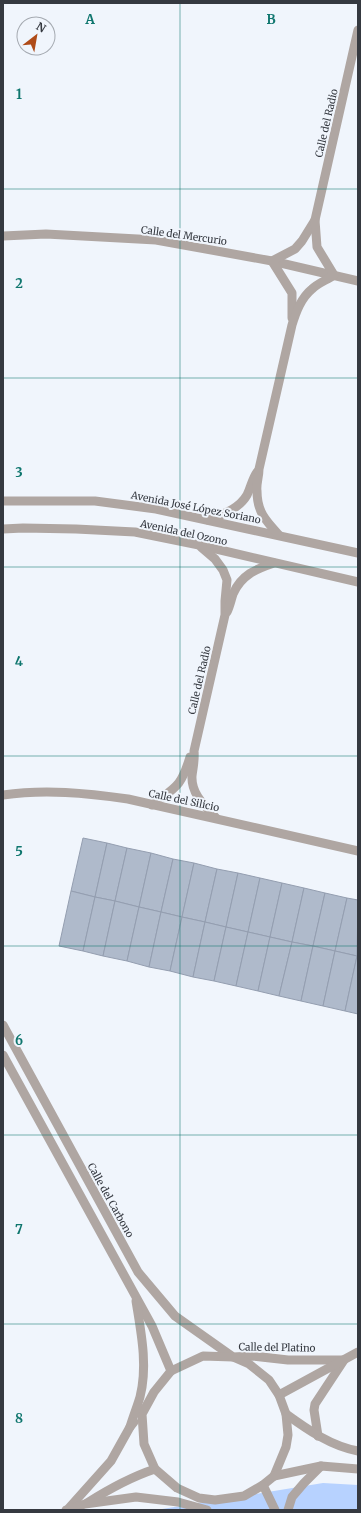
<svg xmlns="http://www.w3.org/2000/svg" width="361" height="1513" font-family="Merriweather,serif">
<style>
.green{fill:#b7d2ff}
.building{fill:#afbacb;stroke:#949eb0}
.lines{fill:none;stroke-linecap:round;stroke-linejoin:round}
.street{stroke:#afa6a2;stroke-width:9}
.grid{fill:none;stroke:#0f766e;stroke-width:1;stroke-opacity:0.55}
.labels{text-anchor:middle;stroke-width:4;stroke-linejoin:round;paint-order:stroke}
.street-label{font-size:10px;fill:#353940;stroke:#f0f5fc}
.grid-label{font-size:13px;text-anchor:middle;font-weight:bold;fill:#0f766e;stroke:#f0f5fc;stroke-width:4;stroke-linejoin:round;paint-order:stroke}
</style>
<rect width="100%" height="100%" fill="#f0f5fc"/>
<polygon class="green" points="323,1483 358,1485 358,1510 156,1510"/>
<g class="building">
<polygon points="83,838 107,843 95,897 71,891"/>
<polygon points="107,843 127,848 115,901 95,897"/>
<polygon points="127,848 151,853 139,907 115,901"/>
<polygon points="151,853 173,859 161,912 139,907"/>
<polygon points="173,859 194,863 182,917 161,912"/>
<polygon points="194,863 217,869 205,922 182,917"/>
<polygon points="217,869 238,873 226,927 205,922"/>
<polygon points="238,873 260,878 248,932 226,927"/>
<polygon points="260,878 282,883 270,937 248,932"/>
<polygon points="282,883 304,888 292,942 270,937"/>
<polygon points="304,888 325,893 313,946 292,942"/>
<polygon points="71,891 95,897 83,951 59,946"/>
<polygon points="325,893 347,898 335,951 313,946"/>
<polygon points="95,897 115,901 103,956 83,951"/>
<polygon points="347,898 358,900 357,956 335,951"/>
<polygon points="115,901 139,907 127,961 103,956"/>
<polygon points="139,907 161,912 149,967 127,961"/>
<polygon points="161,912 182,917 170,971 149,967"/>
<polygon points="182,917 205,922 193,977 170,971"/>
<polygon points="205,922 226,927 214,981 193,977"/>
<polygon points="226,927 248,932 236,986 214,981"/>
<polygon points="248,932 270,937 258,991 236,986"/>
<polygon points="270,937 292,942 279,996 258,991"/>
<polygon points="292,942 313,946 301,1001 279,996"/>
<polygon points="313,946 335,951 323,1006 301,1001"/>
<polygon points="335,951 357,956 345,1011 323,1006"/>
<polygon points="357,956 358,957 358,1014 345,1011"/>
</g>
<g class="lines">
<g class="street">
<polyline points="3,236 46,234 156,240 272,261 358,281"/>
<polyline points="292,318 292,293 272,261 295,249 302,241 315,220"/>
<polyline points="3,501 95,501 156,509 358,553"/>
<path d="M208 520C223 514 239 509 247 495 251 487 252 479 257 472"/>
<polyline points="3,529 23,528 76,529 135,532 199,545 358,582"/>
<path d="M279 535C266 521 257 512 257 491 256 484 259 477 259 469L292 325C296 312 301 298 312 289 318 283 327 280 334 275L317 247 315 220 358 30"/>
<path d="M201 547 215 559 223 570 227 580 225 601V615L194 751C195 760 193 767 192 776 191 794 205 806 216 818"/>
<path d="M227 612C230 606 231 600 233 594 241 575 256 569 274 563"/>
<path d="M3 795C45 789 86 793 128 799L358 851"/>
<path d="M152 805C176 787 181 787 190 757"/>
<polyline points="3,1025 138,1272 175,1316 233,1357 253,1356 288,1360 344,1360 315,1404 314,1410 318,1436"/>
<polyline points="3,1055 152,1326 171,1371"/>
<polygon points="203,1356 233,1357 249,1364 269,1380 279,1395 286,1414 288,1435 286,1447 274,1476 263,1485 244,1496 215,1500 199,1498 177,1488 155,1469 144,1444 142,1414 154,1392 171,1371"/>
<polyline points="279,1395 358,1352"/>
<path d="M286 1414C308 1430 331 1446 358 1451"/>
<path d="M130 1427C133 1417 137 1407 140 1397 148 1366 141 1332 136 1301"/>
<polyline points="274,1476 321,1466 358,1469"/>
<polyline points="263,1485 275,1510"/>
<path d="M87 1503C109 1489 131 1477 155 1469"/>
<polyline points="69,1508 111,1461 130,1427 134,1422"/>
<polyline points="66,1510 85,1504 136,1497 178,1502 207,1510"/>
<polyline points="288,1510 292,1497 304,1483 321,1466"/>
</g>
</g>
<path class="grid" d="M180 3V1510M3 189H358M3 378H358M3 567H358M3 756H358M3 946H358M3 1135H358M3 1324H358"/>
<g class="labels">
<g class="street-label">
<text transform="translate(326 123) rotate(-77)" y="4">Calle del Radio</text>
<text transform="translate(184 235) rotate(8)" y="4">Calle del Mercurio</text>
<text transform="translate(196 507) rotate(11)" y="4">Avenida José López Soriano</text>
<text transform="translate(184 532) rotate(12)" y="4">Avenida del Ozono</text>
<text transform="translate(199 680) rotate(-77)" y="4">Calle del Radio</text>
<text transform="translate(184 800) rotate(12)" y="4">Calle del Silicio</text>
<text transform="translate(111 1200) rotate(61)" y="4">Calle del Carbono</text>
<text transform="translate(277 1347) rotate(1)" y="4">Calle del Platino</text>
</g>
</g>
<g class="grid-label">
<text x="90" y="24">A</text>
<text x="271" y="24">B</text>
<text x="19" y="99">1</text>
<text x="19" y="288">2</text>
<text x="19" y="477">3</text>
<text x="19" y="666">4</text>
<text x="19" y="856">5</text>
<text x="19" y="1045">6</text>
<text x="19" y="1234">7</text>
<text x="19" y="1423">8</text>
</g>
<rect width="361" height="1513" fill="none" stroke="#353940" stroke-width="8"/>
<g transform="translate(36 36) rotate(31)"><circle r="19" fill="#f0f5fc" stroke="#a5aab1"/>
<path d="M0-3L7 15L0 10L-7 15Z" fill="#af4b18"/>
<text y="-6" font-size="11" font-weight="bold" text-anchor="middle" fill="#353940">N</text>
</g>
</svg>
